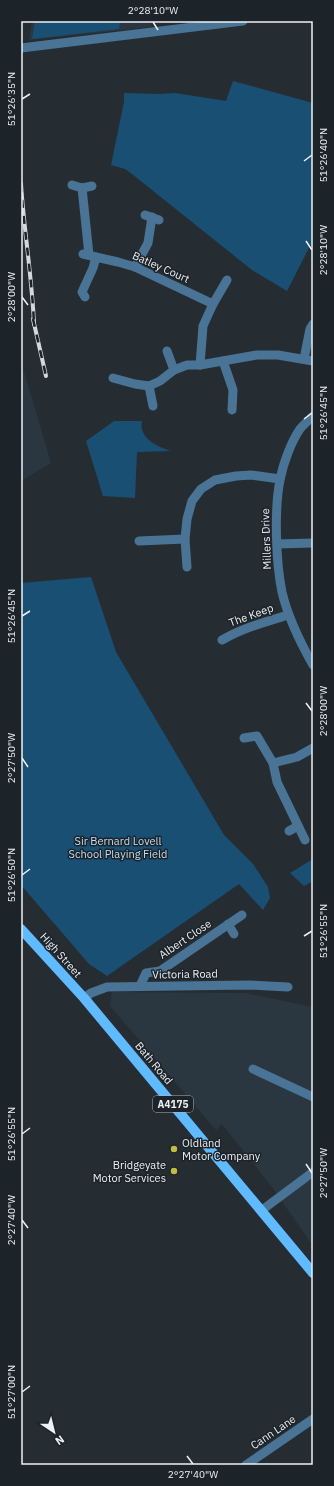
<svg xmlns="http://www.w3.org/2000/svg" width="334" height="1486" font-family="'IBM Plex Sans',sans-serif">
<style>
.built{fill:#2a3741}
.green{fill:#1a4f74}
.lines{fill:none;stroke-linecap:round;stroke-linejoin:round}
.street{stroke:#4a7495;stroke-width:9}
.primary{stroke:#60baff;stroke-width:10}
.rail-casing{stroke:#d3d8dd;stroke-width:4}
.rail{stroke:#1c2329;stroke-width:2.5;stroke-dasharray:8;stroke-linecap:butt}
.ticks{fill:none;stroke:#ecf1f6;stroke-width:1.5}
.poi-dot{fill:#bfbe42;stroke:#1c2329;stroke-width:1.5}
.labels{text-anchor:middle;stroke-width:3;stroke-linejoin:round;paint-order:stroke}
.shield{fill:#1c2329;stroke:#aeb3b8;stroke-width:1}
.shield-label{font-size:10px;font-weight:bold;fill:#ecf1f6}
.street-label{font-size:11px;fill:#ecf1f6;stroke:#1c2329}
.park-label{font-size:11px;fill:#bfdff9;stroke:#1c2329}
.poi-label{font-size:11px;fill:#ecf1f6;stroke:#1c2329;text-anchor:start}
.neatline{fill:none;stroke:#ecf1f6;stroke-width:1.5}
.ticks-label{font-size:10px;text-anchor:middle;fill:#ecf1f6}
</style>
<rect width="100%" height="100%" fill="#252d33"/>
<g class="built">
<polygon points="32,21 151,21 151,27 29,40"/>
<polygon points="21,355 22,365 51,463 21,481"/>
<polygon points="112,992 245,993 313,1007 313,1246 272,1187 222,1124 216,1130 110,1006"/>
</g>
<g class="green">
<polygon points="35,21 120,21 119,29 32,39"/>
<polygon points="233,81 313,103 313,240 287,291 252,270 132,174 125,169 111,165 124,102 124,93 160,94 175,93 226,101"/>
<path d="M114 421H142C138 438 158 447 171 451L137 452 135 498 103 496 86 441Z"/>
<polygon points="91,577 116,652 224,835 253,864 268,887 270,898 263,910 239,884 107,976 89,964 21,885 21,583"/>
<polygon points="313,859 313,881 304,886 290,873"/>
</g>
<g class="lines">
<g class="street">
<polyline points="21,48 243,21"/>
<polyline points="72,185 82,188 92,186"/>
<polyline points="82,188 89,255"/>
<polyline points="145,215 159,220"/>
<polyline points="83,254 118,262 135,267 213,304"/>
<polyline points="135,267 148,243 152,217"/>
<polyline points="85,297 82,292 93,268 96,257"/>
<polyline points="167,351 174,370"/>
<polyline points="304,359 310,329 313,324"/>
<polyline points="223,361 233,390 232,410"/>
<polyline points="200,365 203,326 213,304 227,280"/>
<polyline points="113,378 135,384 149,386 160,381 174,370 187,365 200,365 257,355 278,355 313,361"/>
<polyline points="149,386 153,406"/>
<path d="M313 416C309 420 304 424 300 429 291 442 283 464 280 480 274 510 276 563 282 592 288 618 300 642 313 665"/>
<polyline points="139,541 185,539"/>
<polyline points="277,544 313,543"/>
<polyline points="187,567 185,539 187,519 192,501 201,489 215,480 236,476 251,475 280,479"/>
<path d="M222 640C243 628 265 622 288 615"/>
<polyline points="244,738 257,736 273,763 297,757 313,748"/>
<polyline points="273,763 277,782 305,840"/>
<polyline points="289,831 298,826"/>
<polyline points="228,924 234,934"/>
<polyline points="140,986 146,973 160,971 242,915"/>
<polyline points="84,998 91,993 107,987 249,985 288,987"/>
<polyline points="253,1069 313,1097"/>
<polyline points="262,1210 313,1172"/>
<polyline points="246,1465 313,1419"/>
</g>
<polyline class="primary" points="21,929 84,998 313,1273"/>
<g class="rail-casing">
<g id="rail">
<path d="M21 184C24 231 32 277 34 324"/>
<polyline points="33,319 46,376"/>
</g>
</g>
<use href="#rail" class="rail"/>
</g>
<path class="ticks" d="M153 22 158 30M22 99 30 94M304 161 312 155M306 241 312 250M22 297 28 305M304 419 312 413M22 616 30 611M306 703 312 711M22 758 28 767M22 875 30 869M304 936 312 931M22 1134 30 1128M306 1164 312 1173M22 1220 28 1228M22 1392 30 1386M187 1456 193 1464"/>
<g class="poi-dot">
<circle cx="174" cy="1149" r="4"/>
<circle cx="174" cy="1171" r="4"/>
</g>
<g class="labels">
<rect class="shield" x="153" y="1096" width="40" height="16" rx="3"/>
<g class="shield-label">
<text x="173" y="1108">A4175</text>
</g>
<g class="street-label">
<text transform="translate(161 267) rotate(24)" y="4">Batley Court</text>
<text transform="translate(266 539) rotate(-92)" y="4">Millers Drive</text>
<text transform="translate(251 615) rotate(-20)" y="4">The Keep</text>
<text transform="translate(185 939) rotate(-34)" y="4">Albert Close</text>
<text transform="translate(61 955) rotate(48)" y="4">High Street</text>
<text transform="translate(185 974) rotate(-1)" y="4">Victoria Road</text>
<text transform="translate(154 1063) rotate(50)" y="4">Bath Road</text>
<text transform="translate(273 1432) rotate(-34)" y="4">Cann Lane</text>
</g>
<g class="park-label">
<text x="118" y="845">Sir Bernard Lovell<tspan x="118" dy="13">School Playing Field</tspan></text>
</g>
<g class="poi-label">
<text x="182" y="1147">Oldland<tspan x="182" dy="13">Motor Company</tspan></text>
<text x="166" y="1169" text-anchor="end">Bridgeyate<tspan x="166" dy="13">Motor Services</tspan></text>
</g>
</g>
<rect width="334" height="1486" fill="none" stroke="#1c2329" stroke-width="44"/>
<g transform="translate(54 1432) rotate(145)" stroke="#1c2329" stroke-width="3" paint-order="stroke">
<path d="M0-3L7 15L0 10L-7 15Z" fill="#ecf1f6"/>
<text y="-6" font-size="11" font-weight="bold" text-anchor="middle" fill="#ecf1f6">N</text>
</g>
<rect x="22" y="22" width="290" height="1442" class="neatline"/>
<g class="ticks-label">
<text x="153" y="14">2°28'10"W</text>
<text transform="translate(11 99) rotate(-90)" y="4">51°26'35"N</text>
<text transform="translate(323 155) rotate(-90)" y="4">51°26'40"N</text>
<text transform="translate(323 250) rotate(-90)" y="4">2°28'10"W</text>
<text transform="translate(11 297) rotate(-90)" y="4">2°28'00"W</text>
<text transform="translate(323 413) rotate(-90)" y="4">51°26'45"N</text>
<text transform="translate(11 616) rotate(-90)" y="4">51°26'45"N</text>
<text transform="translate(323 711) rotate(-90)" y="4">2°28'00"W</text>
<text transform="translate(11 758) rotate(-90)" y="4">2°27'50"W</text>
<text transform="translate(11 875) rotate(-90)" y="4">51°26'50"N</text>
<text transform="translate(323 931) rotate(-90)" y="4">51°26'55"N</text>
<text transform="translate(11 1134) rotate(-90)" y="4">51°26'55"N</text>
<text transform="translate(323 1173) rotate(-90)" y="4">2°27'50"W</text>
<text transform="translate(11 1220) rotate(-90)" y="4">2°27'40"W</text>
<text transform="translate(11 1392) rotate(-90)" y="4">51°27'00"N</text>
<text x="193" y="1478">2°27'40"W</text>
</g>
</svg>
